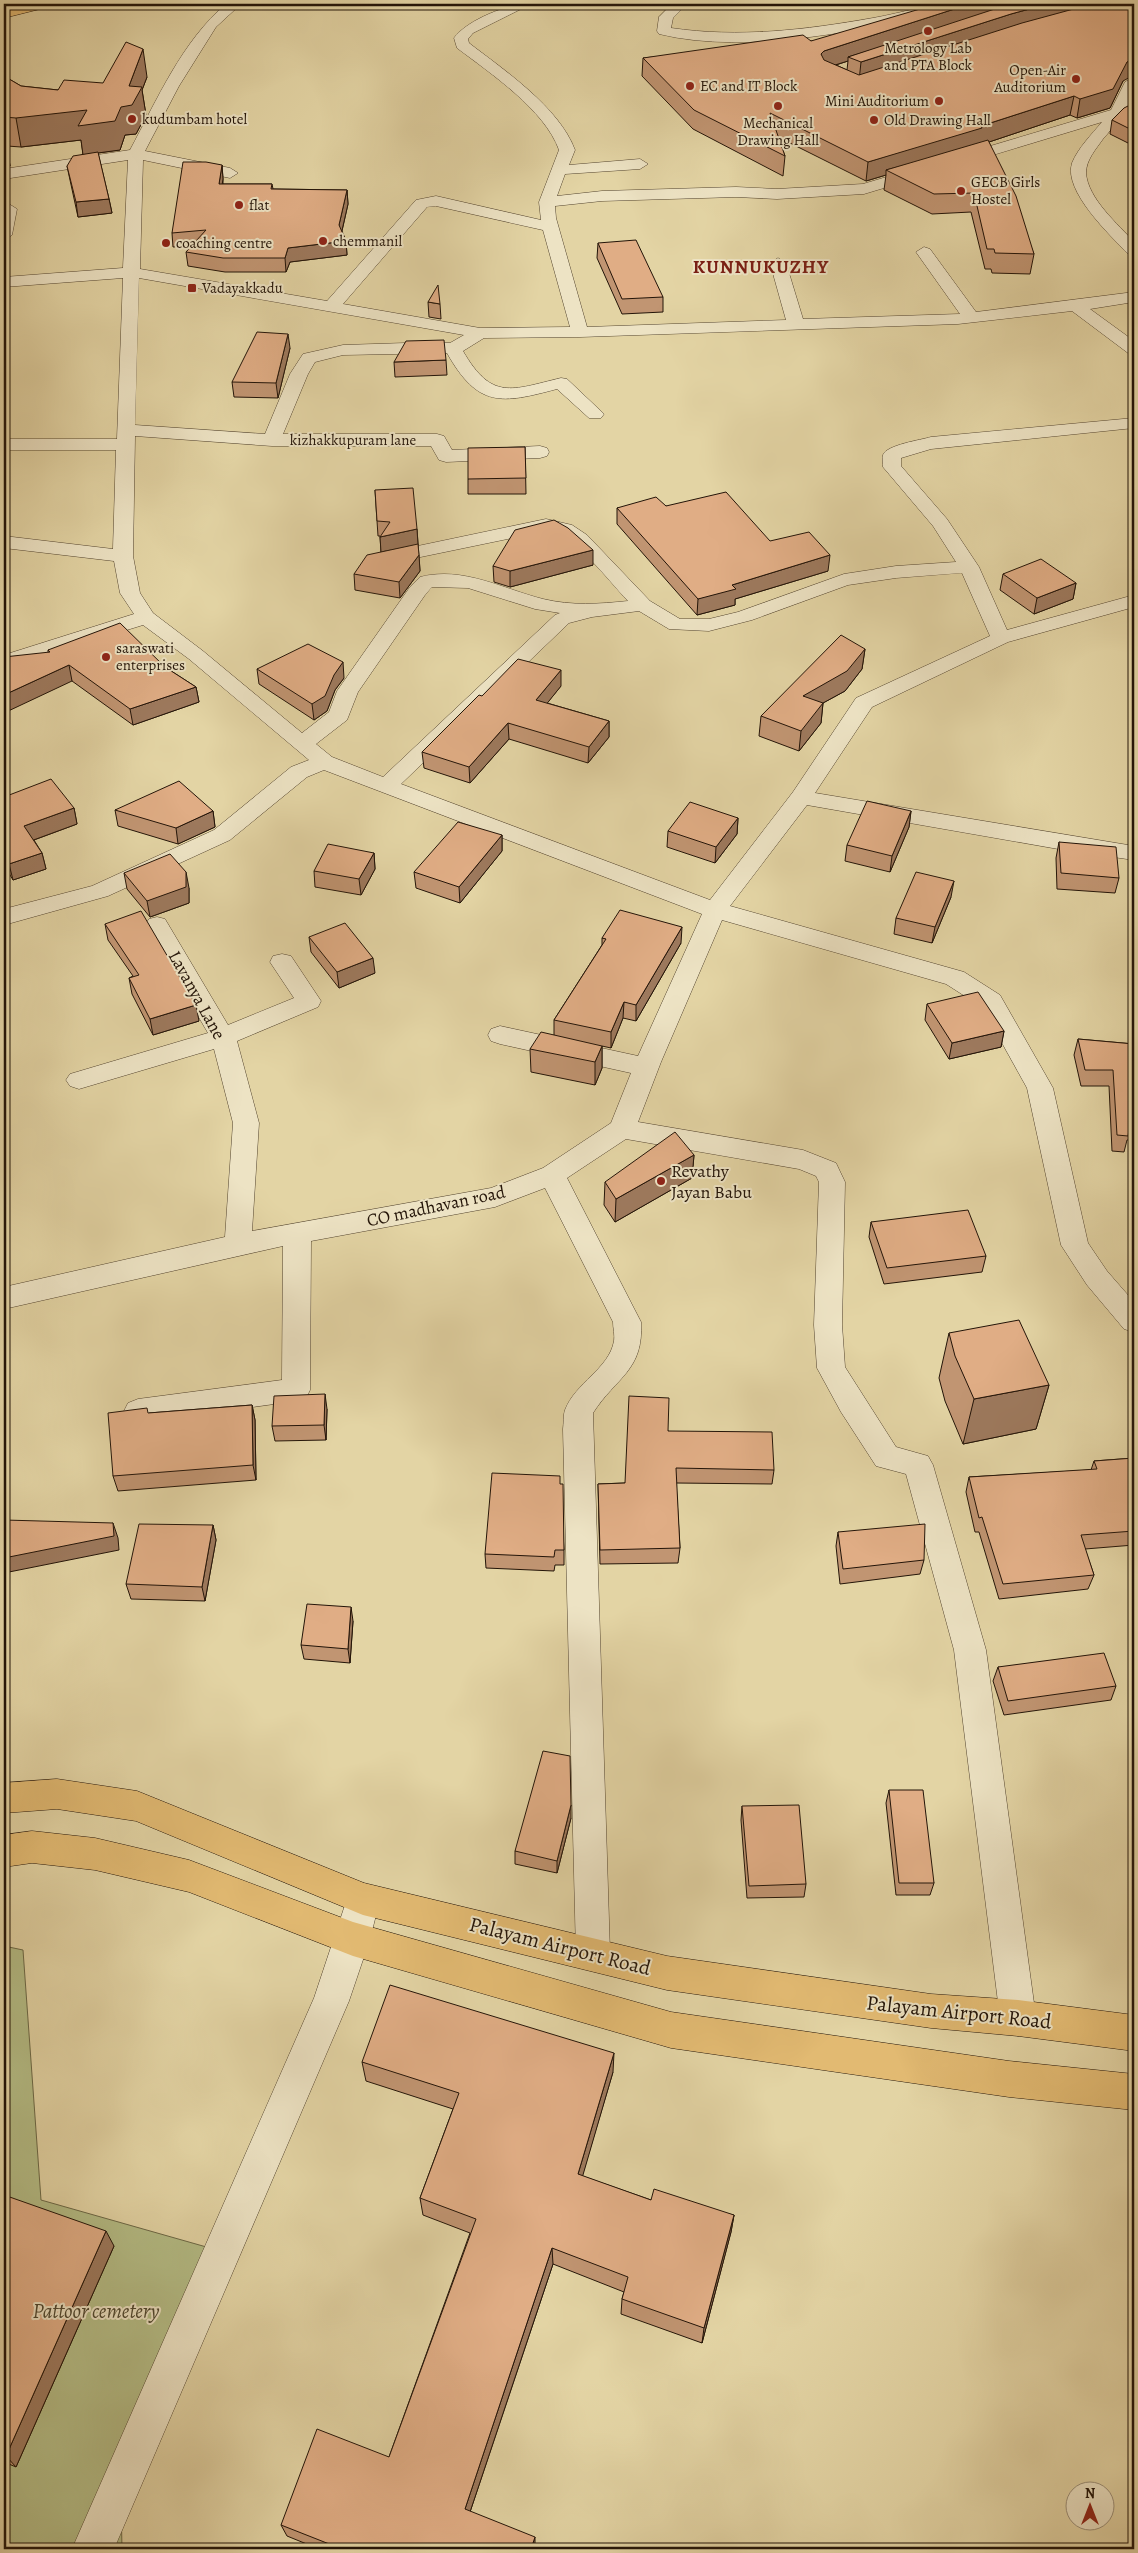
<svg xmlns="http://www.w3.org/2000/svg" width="1138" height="2553" font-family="Alegreya,serif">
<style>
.green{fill:#b4bc85;stroke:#6c6846}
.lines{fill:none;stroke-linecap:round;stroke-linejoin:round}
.minor-casing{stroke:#53442f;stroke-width:1}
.major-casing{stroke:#231408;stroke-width:1}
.minor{fill:#ede3c4;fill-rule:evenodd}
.major{fill:#e2ba72;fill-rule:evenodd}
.wall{fill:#c19572;stroke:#231408;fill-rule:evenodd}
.shaded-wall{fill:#9d795d;stroke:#231408}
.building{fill:#e0ad85;stroke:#231408}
.poi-dot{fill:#8f2418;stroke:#ede3c4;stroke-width:2}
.labels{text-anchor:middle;stroke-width:4;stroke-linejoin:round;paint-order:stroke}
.far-poi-label{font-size:15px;fill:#231408;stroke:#ede3c4;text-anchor:start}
.far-street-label{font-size:15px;fill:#231408;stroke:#ede3c4}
.street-label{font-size:18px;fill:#231408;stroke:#ede3c4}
.poi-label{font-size:18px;fill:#231408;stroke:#ede3c4;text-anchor:start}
.far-district-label{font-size:19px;font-weight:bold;letter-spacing:1px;fill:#7a1f14;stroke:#ede3c4}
.near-street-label{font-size:21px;fill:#231408;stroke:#ede3c4}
.near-park-label{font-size:21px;font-style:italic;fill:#4e462e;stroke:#ede3c4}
</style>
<rect width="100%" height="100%" fill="#e3d4a4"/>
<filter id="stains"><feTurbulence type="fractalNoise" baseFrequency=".004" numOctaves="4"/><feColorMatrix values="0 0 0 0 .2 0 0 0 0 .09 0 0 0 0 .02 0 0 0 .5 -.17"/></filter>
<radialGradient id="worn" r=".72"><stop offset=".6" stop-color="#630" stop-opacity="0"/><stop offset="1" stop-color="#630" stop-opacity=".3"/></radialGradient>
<polygon class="green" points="4,1946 23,1950 41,2200 217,2250 121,2500 122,2549 4,2549"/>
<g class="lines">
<g class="minor-casing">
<g id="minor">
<path d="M226 4H241L216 27 179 86 145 151 230 168 238 173 230 178 143 160 140 269 327 301 416 200 436 196 541 220 539 202 559 150C545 110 490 73 457 48L454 38C467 20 509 3 531 4L473 33 468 39 469 43C504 70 559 107 575 150L569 165 640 159 648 164 640 169 565 174 557 196 602 191 736 187 777 189 863 184 1111 110 1125 82 1134 77V90L1128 105 1134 104V113C1119 117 1113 128 1103 139 1096 149 1086 160 1086 173 1088 199 1118 224 1134 242V256L1128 254C1110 235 1063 191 1072 163 1078 148 1092 134 1102 122L864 194 777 199 736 197 602 201 555 206 556 218 587 327 786 320 770 263 778 258 786 263 803 319 960 314 916 252 924 247 930 249 976 312 1134 292V302L1090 309 1134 341V354L1128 353 1072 311 958 324 580 337 484 338 463 351C492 401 511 390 561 378L567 379 604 414 601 418H589L557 389C501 404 478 408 447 353L343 355 315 362 308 374 283 434H437L444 436 452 450 540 446 547 448 549 452 547 456 540 458 446 462 439 460 431 446H272L135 436 133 556 140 593 153 613 203 651 302 733 329 712 337 691 410 587 420 577C463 566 503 589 543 599 572 606 599 604 628 601 605 577 578 538 546 531L382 565 375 563 372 559 375 555 546 519 572 525 587 535 650 601 680 619H709L738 612 844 574 896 566 956 562 933 526 883 467C883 464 882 458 883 455 886 445 921 440 931 437L1134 418V428L931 449 901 458V466L947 519 979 567 1007 630 1134 595V607L1008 642 872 707 815 793 1134 846V860L1064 850 807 805 730 906 964 972 1000 995 1053 1088 1088 1243 1107 1271 1134 1302V1332L1124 1329 1087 1285 1061 1245 1027 1088 982 1007 946 984 722 920 661 1062 638 1122 803 1150 836 1163 845 1182 842 1325 845 1367 896 1447 928 1456 933 1465 986 1650 1036 2018 1031 2030 1018 2036 1005 2030 1000 2018 954 1650 906 1474 876 1466 841 1412 817 1368 814 1325 819 1182 816 1176 799 1169 626 1139 567 1178 641 1322C644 1371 616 1377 593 1413L610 1953 605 1965 593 1970 581 1965 576 1953 563 1429C564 1423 563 1415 565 1410 575 1383 609 1369 614 1341 615 1335 613 1328 613 1322L545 1188 495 1207 311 1241 310 1390 306 1398 296 1401 138 1423 128 1419 124 1411 128 1403 138 1399 282 1380 283 1246 4 1309V1287L225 1237 233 1123 214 1049 79 1089 70 1086 66 1080 70 1074 208 1033 145 925 149 919 157 917 165 919 228 1025 294 998 270 962 273 956 282 954 291 956 321 1001 318 1007 237 1041 259 1123 252 1231 491 1188 543 1168 611 1123 631 1073 500 1044 491 1041 488 1035 491 1029 500 1026 638 1056 702 914 324 770 307 777 230 840 108 896 4 925V909L92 886 214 830 291 767 309 760 189 659 143 625 4 668V655L134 614 120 593 114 561 4 548V536L113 549 116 450H4V439H117L123 278 4 287V277L123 268 128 160 4 179V169L130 150C157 100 182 41 226 4ZM436 206 543 230 570 327 480 328 343 304 427 207ZM139 278 464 335 450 343 437 342 343 345 303 354 290 374 265 434 135 425ZM962 573 990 636 856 698 793 792 710 900 401 784 569 623 592 617 639 611 669 629 709 631 752 620 848 585 896 578ZM432 587 468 588 535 609 560 613 555 615 383 777 332 757 316 744 347 720 358 692 425 595Z"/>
<path d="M672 4H687L673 18 671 28C739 38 805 30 873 18 903 13 932 2 963 4L961 7C872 29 748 56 659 34L657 31 659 17Z"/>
<polygon points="9,204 17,209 12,235 4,240 4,206"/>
<polygon points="363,1883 375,1887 380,1899 370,1939 349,2001 114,2549 72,2549 314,1998 351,1887"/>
</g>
</g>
<g class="major-casing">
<g id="major">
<polygon points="28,4 50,4 48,7 4,18 4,10"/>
<polygon points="57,1779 137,1791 364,1883 667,1956 931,1994 1018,2000 1134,2015 1134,2051 1018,2036 931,2028 667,1990 363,1915 136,1821 57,1809 4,1813 4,1783"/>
<polygon points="32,1831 95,1838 189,1860 353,1922 671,2012 1009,2061 1134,2074 1134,2110 1009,2097 671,2048 353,1956 189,1892 95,1870 32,1863 4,1867 4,1835"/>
</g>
</g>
<use href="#minor" class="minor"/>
<use href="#major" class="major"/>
</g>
<g class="wall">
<path d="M811 41 1123 81 1110 108 1077 118 1070 115 989 142 1034 254 1030 274 992 273 991 269H985L971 212 932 214 884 190 886 175 866 181 778 137 785 156 783 176 693 129 642 76 643 58ZM848 61 847 70 836 65Z"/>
<polygon points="4,76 21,86 58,90 147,77 142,90 146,115 136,134 125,135 120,150 98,153 109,199 112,213 78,217 70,180 67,166 83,154 81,140 21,147 7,146 10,166 4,167"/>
<polygon points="1134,103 1134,146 1110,134 1112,120"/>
<polygon points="222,165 223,179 223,184 272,184 273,189 347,190 348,204 342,231 346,241 347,255 290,262 286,272 225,272 188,266 186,252 192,246 173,247 172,233"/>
<polygon points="598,243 663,297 663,312 622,314 597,258"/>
<polygon points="428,302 440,304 441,319 429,317"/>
<polygon points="290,348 278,398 234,397 232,382"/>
<polygon points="446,360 447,375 395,377 394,362"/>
<polygon points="525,447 526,494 468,494 468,479"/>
<polygon points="375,490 417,529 420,571 400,598 355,590 354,574 381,552 380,536 378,536"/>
<polygon points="666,506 828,571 735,599 735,605 697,615 617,524 617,508"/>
<polygon points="593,565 510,587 494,582 493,566"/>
<polygon points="1003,574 1076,583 1073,599 1034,614 1000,590"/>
<polygon points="865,649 862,669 845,691 823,703 821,723 799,751 759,736 761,716"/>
<polygon points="48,650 165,667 196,687 199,702 133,725 72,681 48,652"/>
<polygon points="257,669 344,678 335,690 327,711 314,720 259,684"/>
<polygon points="561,686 547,703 609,721 609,737 588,763 509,739 470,783 424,768 422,752 482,696"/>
<polygon points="4,797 74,808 77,824 34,840 42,853 46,869 13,880 4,865"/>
<polygon points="115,810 213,811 215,827 178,844 118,826"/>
<polygon points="911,811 909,827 890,872 845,861 847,845"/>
<polygon points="738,818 737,834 715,863 667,847 668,831"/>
<polygon points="502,835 502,851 460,903 416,888 414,872"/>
<polygon points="1059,842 1119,878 1115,893 1057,889 1056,858"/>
<polygon points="374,853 375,869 361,895 315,887 314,871"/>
<polygon points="124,873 189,888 189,903 150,917 127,889"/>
<polygon points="951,897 932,943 894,934 896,918"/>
<polygon points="105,924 199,1021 153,1035 132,994 129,978 133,976 108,940"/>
<polygon points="309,937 375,973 339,988 311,952"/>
<polygon points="602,938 681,943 636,1021 623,1018 611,1048 602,1046 602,1068 595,1085 531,1072 530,1049 554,1035 554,1020 602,945"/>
<polygon points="927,1004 1004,1031 1001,1047 949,1059 925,1020"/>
<polygon points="1078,1039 1134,1044 1134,1140 1127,1140 1124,1152 1112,1151 1109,1086 1081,1086 1074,1055"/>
<polygon points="694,1155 692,1178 615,1222 604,1205 605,1182"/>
<polygon points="871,1222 986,1256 982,1272 884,1284 869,1237"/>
<polygon points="949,1333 1049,1385 1036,1429 963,1444 945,1401 939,1378"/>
<polygon points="252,1405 255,1420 256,1480 118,1491 113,1476 149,1413"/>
<polygon points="327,1409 326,1440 275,1441 272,1426"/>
<polygon points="668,1431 774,1470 772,1484 676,1483 680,1548 678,1563 600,1564 598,1484 625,1483"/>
<polygon points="1134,1458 1134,1545 1085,1549 1094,1575 1088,1589 999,1599 979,1532 975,1532 966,1492 969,1477 1091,1470 1094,1461"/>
<polygon points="560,1484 564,1550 564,1565 555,1565 554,1571 486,1568 485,1554"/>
<polygon points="213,1525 216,1540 205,1601 131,1599 126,1584"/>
<polygon points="838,1532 924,1560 920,1574 840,1584 836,1546"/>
<polygon points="353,1621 350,1663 304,1659 301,1645"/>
<polygon points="998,1667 1116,1686 1111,1700 1004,1715 993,1681"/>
<polygon points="889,1790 934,1883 930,1895 896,1895 886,1803"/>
<polygon points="742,1806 806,1884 804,1897 747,1898 741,1820"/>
<polygon points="571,1818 557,1873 515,1864 515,1851"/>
<polygon points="362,2062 613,2072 582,2176 651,2200 734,2215 731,2232 702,2343 621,2314 622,2299 624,2292 553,2264 470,2512 535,2548 535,2549 319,2549 287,2536 281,2525 389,2457 470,2233 423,2215 420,2198 453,2109 366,2081"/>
<polygon points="4,2195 114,2246 16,2467 4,2462"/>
</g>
<g class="shaded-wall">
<polygon points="970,4 1024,4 848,57 848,61 822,69 821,54 824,51"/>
<polygon points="1048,4 1110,4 859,81 861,62 1011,14"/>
<polygon points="143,49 147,77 142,90 146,115 136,134 125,135 120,150 83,155 81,140 21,147 16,118 129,86"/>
<polygon points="1134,58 1134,75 1123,81 1110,108 1077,118 1080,99 1127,62"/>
<polygon points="1074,96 1070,115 980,145 886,170 886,175 866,181 868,162 981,126"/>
<polygon points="4,130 10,166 4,167"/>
<polygon points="222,165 223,179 220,198 219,184"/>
<polygon points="347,190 348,204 340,239 339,225"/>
<polygon points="109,199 112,213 78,217 76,202"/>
<polygon points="346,241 347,255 290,262 286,272 285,258 288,248"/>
<polygon points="288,334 290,348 278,398 276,383"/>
<polygon points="417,529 418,545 381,552 380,537"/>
<polygon points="593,550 593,565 510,587 510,571"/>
<polygon points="419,555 420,571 400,598 399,582"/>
<polygon points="830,555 828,571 735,599 735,605 697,615 698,599 732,585"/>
<polygon points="1076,583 1073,599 1034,614 1037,598"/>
<polygon points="865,649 862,669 845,691 823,703 821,723 799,751 801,731 803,696"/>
<polygon points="343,662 344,678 335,690 327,711 314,720 312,704"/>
<polygon points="69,665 72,681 4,713 4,695"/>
<polygon points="561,670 561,686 537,716 536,700"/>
<polygon points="196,687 199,702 133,725 130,709"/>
<polygon points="609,721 609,737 588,763 589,747"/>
<polygon points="508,723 509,739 470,783 469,767"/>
<polygon points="74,808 77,824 28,842 24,826"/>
<polygon points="213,811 215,827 178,844 176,828"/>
<polygon points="911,811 909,827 890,872 892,856"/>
<polygon points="738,818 737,834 715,863 716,847"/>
<polygon points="502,835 502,851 460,903 459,887"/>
<polygon points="42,853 46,869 13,880 9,864"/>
<polygon points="374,853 375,869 361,895 359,879"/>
<polygon points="186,872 189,888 189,903 150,917 147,901"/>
<polygon points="954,881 951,897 932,943 935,927"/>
<polygon points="682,927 681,943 636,1021 636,1005"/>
<polygon points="373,958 375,973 339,988 337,972"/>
<polygon points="624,1002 623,1018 611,1048 611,1032"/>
<polygon points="196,1005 199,1021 153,1035 150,1019"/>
<polygon points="1004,1031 1001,1047 949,1059 952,1043"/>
<polygon points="602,1046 602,1068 595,1085 595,1062"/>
<polygon points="694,1155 692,1178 615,1222 616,1199"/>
<polygon points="1049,1385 1036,1429 963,1444 974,1399"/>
<polygon points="325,1394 327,1409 326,1440 324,1425"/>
<polygon points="252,1405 255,1420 256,1480 253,1465"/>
<polygon points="113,1523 118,1538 119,1550 4,1573 4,1558"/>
<polygon points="213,1525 216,1540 205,1601 202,1587"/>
<polygon points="351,1607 353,1621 350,1663 348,1649"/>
<polygon points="571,1805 571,1818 557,1873 557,1861"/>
<polygon points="614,2053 613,2072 578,2192 578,2174"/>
<polygon points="734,2215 731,2232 702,2343 704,2328"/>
<polygon points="106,2231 114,2246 16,2467 6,2456"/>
<polygon points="552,2248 553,2264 467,2521 465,2509"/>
<polygon points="535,2537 535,2549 531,2549"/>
</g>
<g class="building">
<polygon points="937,4 970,4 824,51 821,54 824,60 859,75 1022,23 1092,4 1134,4 1134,58 1127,62 1113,89 1080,99 1074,96 981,126 982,128 868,162 770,113 785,156 694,110 643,58 803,35 811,41"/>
<polygon points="1010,4 1048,4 1011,14 861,62 848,57"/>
<polygon points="126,42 143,49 129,86 142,87 132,105 121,107 115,121 78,126 87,110 16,118 4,117 4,76 21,86 58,90 64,80 103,83"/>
<polygon points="1134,103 1134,131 1112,120 1124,108"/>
<polygon points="988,140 1016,196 1034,254 995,253 994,249 987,249 974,193 934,194 886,170"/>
<polygon points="98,152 109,199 76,202 67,166 73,156"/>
<polygon points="183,162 206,162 222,165 219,184 272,184 271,189 347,190 339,225 346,241 288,248 285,258 223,258 186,252 206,230 172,233"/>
<polygon points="636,240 663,297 622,299 598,243"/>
<polygon points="438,285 440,304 428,302"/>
<polygon points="257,332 288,334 276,383 232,382"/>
<polygon points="444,340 446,360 394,362 406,341"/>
<polygon points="525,447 526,478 468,479 468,448"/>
<polygon points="413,488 417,529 380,537 390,522 377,521 375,490"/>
<polygon points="726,492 770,541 809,532 830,555 732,585 736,589 698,599 617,508 656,497 666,506"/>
<polygon points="554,520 568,528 593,550 510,571 493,566 515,530"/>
<polygon points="418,544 419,555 399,582 354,574 367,555"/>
<polygon points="1041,559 1076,583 1037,598 1003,574"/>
<polygon points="120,623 165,667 196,687 130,709 69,665 4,695 4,657 50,652 48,650"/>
<polygon points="841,635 865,649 847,671 803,696 823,703 801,731 761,716"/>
<polygon points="308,644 343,662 334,675 325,696 312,704 257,669"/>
<polygon points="518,659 561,670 536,700 609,721 589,747 508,723 469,767 422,752 479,695 482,696"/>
<polygon points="51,779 74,808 24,826 42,853 9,864 4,856 4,797"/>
<polygon points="179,781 213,811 176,828 115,810"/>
<polygon points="867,801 911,811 892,856 847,845"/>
<polygon points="690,802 738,818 716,847 668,831"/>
<polygon points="458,822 502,835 459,887 414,872"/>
<polygon points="1059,842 1116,847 1119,878 1061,873"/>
<polygon points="328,844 374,853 359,879 314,871"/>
<polygon points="170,854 186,872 186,887 147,901 124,873"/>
<polygon points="916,872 954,881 935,927 896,918"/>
<polygon points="620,910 682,927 636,1005 624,1002 611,1032 554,1020 606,939 602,938"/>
<polygon points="141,911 196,1005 150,1019 129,978 139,975 105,924"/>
<polygon points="345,923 373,958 337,972 309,937"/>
<polygon points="978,992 1004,1031 952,1043 927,1004"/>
<polygon points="541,1032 602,1046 595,1062 530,1049"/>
<polygon points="1078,1039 1134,1044 1134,1124 1130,1124 1128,1136 1117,1135 1113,1070 1085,1070"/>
<polygon points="675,1132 694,1155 616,1199 605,1182"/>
<polygon points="968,1210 986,1256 887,1268 871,1222"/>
<polygon points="1019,1320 1049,1385 974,1399 955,1356 949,1333"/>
<polygon points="325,1394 324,1425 272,1426 274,1396"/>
<polygon points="629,1396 669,1398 668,1431 772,1432 774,1470 676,1468 680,1548 600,1550 598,1484 625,1483"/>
<polygon points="252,1405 253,1465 113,1476 108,1413 147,1408 148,1413"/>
<polygon points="1134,1458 1134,1531 1081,1535 1094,1575 1003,1584 982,1517 979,1518 969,1477 1097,1469 1094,1461"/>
<polygon points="492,1473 560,1476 560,1484 563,1484 564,1550 555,1550 554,1557 485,1554"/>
<polygon points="4,1520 113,1523 114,1536 4,1558"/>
<polygon points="139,1524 213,1525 202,1587 126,1584"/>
<polygon points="925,1524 924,1560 843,1569 838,1532"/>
<polygon points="307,1604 351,1607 348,1649 301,1645"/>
<polygon points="1104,1653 1116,1686 1008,1701 998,1667"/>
<polygon points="543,1751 570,1756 571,1805 557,1861 515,1851"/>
<polygon points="889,1790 923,1790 934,1883 899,1883"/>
<polygon points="799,1805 806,1884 749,1886 742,1806"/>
<polygon points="390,1985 614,2053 578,2174 651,2200 654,2189 734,2215 704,2328 622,2299 628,2277 552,2248 465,2509 535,2537 531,2549 342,2549 281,2525 317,2429 389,2457 476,2219 420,2198 459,2093 362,2062"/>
<polygon points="4,2195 106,2231 6,2456 4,2455"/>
</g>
<g class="poi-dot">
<circle cx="928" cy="31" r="5"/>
<circle cx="1076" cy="79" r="5"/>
<circle cx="690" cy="86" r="5"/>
<circle cx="939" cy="101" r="5"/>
<circle cx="778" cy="106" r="5"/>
<circle cx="132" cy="119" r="5"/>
<circle cx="874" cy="120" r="5"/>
<circle cx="961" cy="191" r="5"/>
<circle cx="239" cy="205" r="5"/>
<circle cx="323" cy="241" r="5"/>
<circle cx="166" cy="243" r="5"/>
<rect x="187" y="283" width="10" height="10" rx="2.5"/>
<circle cx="106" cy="657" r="5"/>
<circle cx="661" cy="1181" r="5"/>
</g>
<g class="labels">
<g class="far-poi-label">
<text x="928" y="53" text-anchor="middle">Metrology Lab<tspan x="928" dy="17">and PTA Block</tspan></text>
<text x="1066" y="75" text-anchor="end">Open-Air<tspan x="1066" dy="17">Auditorium</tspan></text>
<text x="700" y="91">EC and IT Block</text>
<text x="929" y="106" text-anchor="end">Mini Auditorium</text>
<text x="142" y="124">kudumbam hotel</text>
<text x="884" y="125">Old Drawing Hall</text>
<text x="778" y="128" text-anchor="middle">Mechanical<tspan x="778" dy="17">Drawing Hall</tspan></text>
<text x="971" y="187">GECB Girls<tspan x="971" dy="17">Hostel</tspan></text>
<text x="249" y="210">flat</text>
<text x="333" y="246">chemmanil</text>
<text x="176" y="248">coaching centre</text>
<text x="202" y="293">Vadayakkadu</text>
<text x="116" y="653">saraswati<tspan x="116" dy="17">enterprises</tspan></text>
</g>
<g class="far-street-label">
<text x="353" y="445">kizhakkupuram lane</text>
</g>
<g class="street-label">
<text transform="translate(197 995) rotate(61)" y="6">Lavanya Lane</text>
<text transform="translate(436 1206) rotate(-12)" y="6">CO madhavan road</text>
</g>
<g class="poi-label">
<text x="671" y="1177">Revathy<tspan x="671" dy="21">Jayan Babu</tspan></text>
</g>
<g class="far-district-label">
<text x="761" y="273">KUNNUKUZHY</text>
</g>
<g class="near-street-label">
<text transform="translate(560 1946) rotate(14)" y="7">Palayam Airport Road</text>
<text transform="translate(959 2012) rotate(6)" y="7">Palayam Airport Road</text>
</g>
<g class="near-park-label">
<text x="96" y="2318">Pattoor cemetery</text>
</g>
</g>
<rect width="1138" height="2553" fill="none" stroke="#e3d4a4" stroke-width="20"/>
<rect x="5" y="5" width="1128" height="2543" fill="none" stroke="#231408" stroke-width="2.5"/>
<rect x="10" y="10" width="1118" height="2533" fill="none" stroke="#231408"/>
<g transform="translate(1090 2506)"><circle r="24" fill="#ede3c4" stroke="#9c9079"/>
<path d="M0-4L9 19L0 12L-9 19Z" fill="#8f2418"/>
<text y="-8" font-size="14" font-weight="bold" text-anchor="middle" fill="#231408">N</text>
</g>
<rect width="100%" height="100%" filter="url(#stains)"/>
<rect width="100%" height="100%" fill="url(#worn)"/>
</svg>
